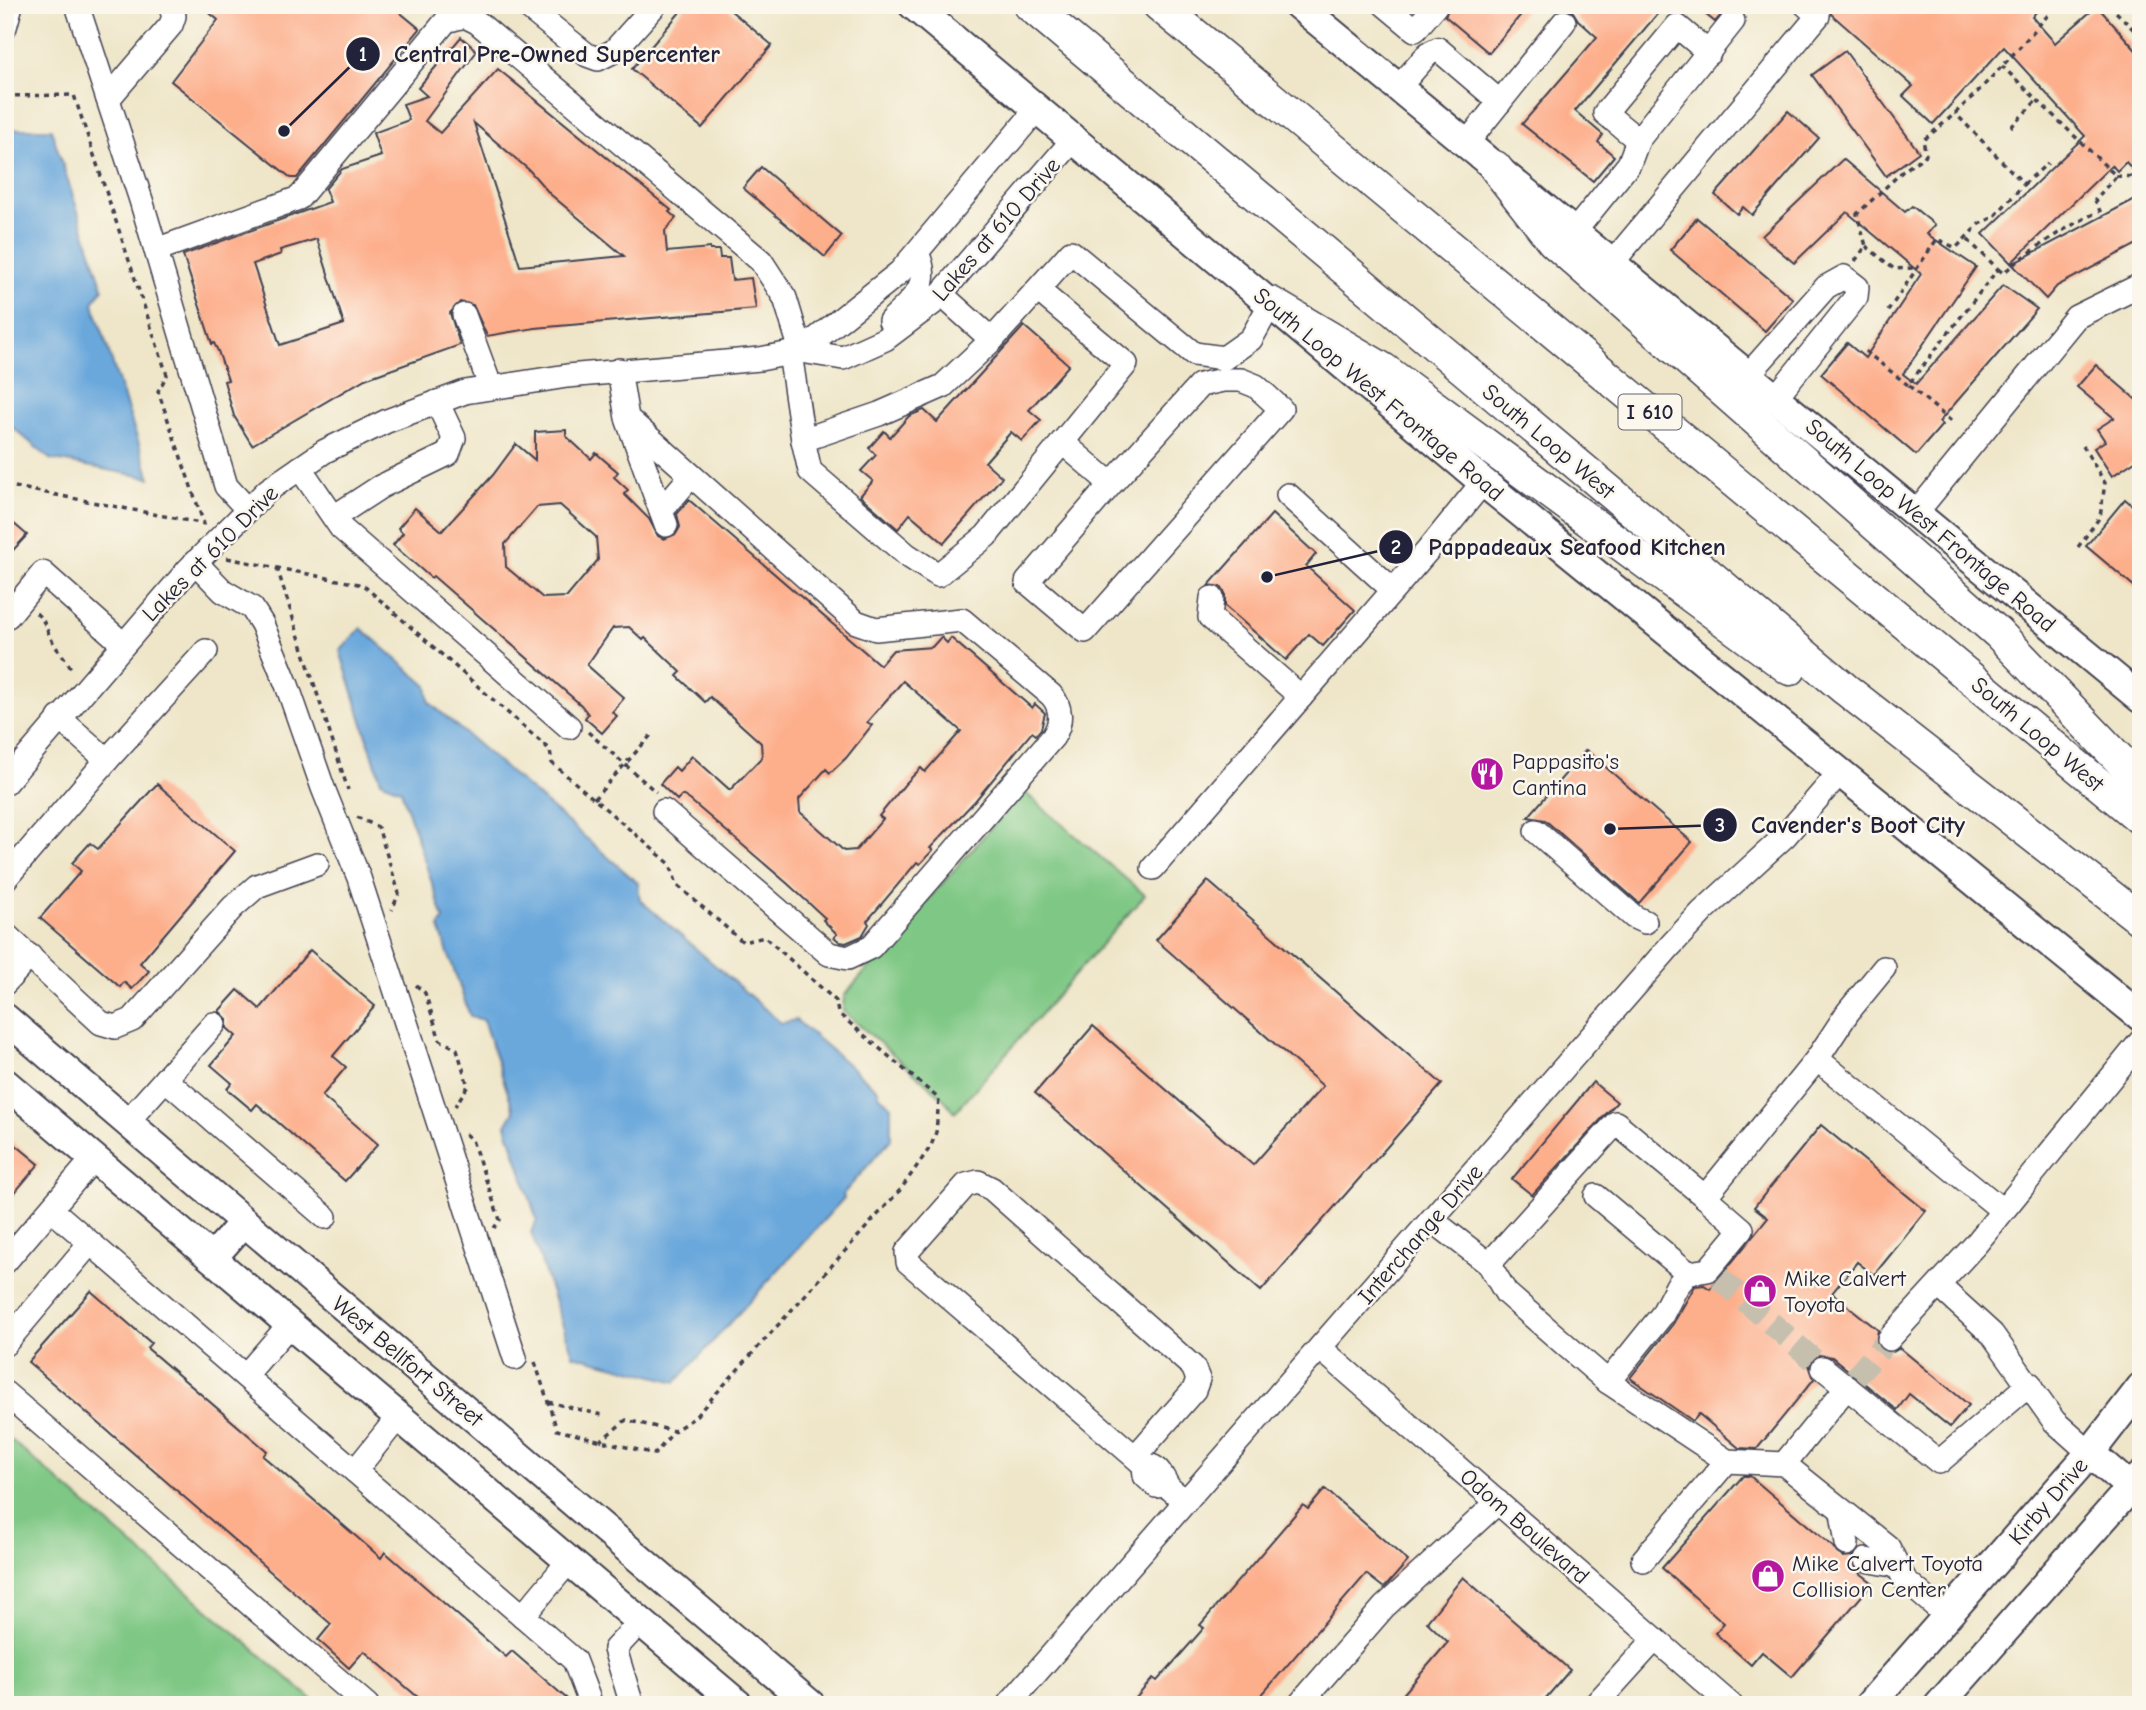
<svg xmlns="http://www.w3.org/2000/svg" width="2146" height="1710" font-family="'Comic Neue',sans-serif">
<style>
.green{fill:#7ec784;stroke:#507460;stroke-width:2}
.water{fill:#6aa8dc;stroke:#46658c;stroke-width:2}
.building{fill:#fdae8b;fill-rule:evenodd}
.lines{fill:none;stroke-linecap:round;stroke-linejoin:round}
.minor-tunnel{stroke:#c6bfad;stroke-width:23;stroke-dasharray:23 11;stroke-linecap:butt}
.minor-casing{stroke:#413f50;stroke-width:26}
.major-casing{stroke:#413f50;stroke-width:32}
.highway-casing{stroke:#413f50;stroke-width:35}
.path{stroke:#413f50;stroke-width:3.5;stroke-dasharray:5 5;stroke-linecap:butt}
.minor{stroke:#fff;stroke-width:23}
.major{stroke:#fff;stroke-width:28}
.highway{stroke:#fff;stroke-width:32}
.labels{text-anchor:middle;stroke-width:5;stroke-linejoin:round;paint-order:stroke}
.shield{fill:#fbf7ec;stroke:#636270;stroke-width:2}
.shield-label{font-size:21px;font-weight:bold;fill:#22223b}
.street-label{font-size:23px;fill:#22223b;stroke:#fbf7ec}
.poi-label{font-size:23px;fill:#22223b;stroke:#fbf7ec;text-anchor:start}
.leader{fill:none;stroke:#22223b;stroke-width:2.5}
.callout-dot{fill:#22223b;stroke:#fbf7ec;stroke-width:2.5}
.mark-label{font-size:21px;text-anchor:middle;font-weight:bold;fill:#fff}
.callout-label{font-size:24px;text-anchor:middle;font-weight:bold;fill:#22223b;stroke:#fbf7ec;stroke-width:5;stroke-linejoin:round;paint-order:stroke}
</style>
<rect width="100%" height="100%" fill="#fbf7ec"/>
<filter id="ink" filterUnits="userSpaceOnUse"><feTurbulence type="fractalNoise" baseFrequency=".0143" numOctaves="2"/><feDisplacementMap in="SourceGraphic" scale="14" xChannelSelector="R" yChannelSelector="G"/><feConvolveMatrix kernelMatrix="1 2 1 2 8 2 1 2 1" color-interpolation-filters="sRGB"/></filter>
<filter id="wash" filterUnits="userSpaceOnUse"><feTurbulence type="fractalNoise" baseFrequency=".00686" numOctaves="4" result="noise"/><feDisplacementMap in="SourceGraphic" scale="28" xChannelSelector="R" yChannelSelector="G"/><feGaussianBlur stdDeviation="1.57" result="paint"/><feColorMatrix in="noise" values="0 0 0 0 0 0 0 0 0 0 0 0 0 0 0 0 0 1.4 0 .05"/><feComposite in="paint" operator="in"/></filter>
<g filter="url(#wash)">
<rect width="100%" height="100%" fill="#efe6c9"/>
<g class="green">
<polygon points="1023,791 1145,895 955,1112 942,1097 843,1011 844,996"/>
<polygon points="5,1435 319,1705 5,1705"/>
</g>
<g class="water">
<polygon points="5,129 51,129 103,288 93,303 150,478 50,459 5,421"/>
<polygon points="361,628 427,686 429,702 638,883 640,900 781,1023 796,1020 879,1091 879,1095 891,1106 891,1139 843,1194 844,1198 676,1382 573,1355 531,1232 537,1220 506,1125 514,1111 483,1020 470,1016 439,927 444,919 401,790 381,781 340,651"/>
</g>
<g id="blocks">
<g class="building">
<polygon points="200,5 391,5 420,29 297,178 291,178 171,81 218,20"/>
<polygon points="686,5 724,5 772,45 702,128 632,69"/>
<polygon points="1450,5 1529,5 1489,53 1445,16"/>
<polygon points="1560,5 1665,5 1575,111 1603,135 1598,142 1614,156 1593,181 1522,124 1597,37 1578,20 1573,12"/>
<polygon points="1694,5 1730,5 1715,22"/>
<polygon points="1827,5 2028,5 2036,12 2032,17 2055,43 2097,6 2141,56 2141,179 2126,162 2117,171 2112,165 2011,263 1983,234 2085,136 2004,47 1933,124 1903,96 1913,86 1831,14"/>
<path d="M461 37 477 51 425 121 440 133 498 69 671 210 669 212 676 218 665 231 667 252 710 248V250H719L720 258H729L732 280 751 278 756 309 535 328 487 336 473 305 460 302 450 313 460 345 365 379 252 445 234 416 224 381 228 380 218 351 214 343 212 344 183 255 330 202 325 189 342 169 381 156 373 133 409 120 403 104 427 96 418 88ZM474 123 529 170 550 194 624 256 520 266ZM317 239 344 324 280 345 253 264 281 254 280 250Z"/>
<polygon points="1845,51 1919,152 1886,176 1812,75"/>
<polygon points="1788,111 1819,138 1752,215 1743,207 1737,214 1715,195"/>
<polygon points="1843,159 1905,212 1912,206 1918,211 1935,225 1927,234 1976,267 1903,374 1916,384 2003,285 2037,309 1939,422 1942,425 1916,455 1821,374 1847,343 1865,358 1921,274 1847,212 1794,263 1762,236"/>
<polygon points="761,167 842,236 825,257 743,188"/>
<polygon points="2141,196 2141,242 2057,286 2046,299 2012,264"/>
<polygon points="1697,218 1793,299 1765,331 1670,250"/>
<polygon points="1024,326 1069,365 1029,410 1041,420 1022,441 1011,432 985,462 1002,477 944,543 910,514 898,529 860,496 873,481 861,471 876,455 869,448 884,431 890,437 909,416 924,410 937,422"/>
<polygon points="2096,365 2141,404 2141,457 2112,476 2094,448 2105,441 2097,429 2114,418 2077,387"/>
<path d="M566 430V436L591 459 596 453 618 472 614 477 628 490 624 494 649 519 658 536 664 539 676 534 680 527 677 514 689 500 880 665 893 650 932 647 941 637 947 643 951 638 1032 708 1035 704 1045 713 1041 729 1036 735 1032 732 975 801 930 848 933 850 920 864 917 862 867 921 869 924 862 936 846 943 840 942 834 937 837 934 823 920 825 918 788 884 690 800 682 795 677 800 660 784 675 767 679 771 692 756 730 790 762 757 761 743 710 697 705 702 677 676 681 672 645 638 643 640 629 627 613 628 587 665 624 698 612 712 617 716 602 733 585 718 588 714 581 705 433 576 431 578 393 545 403 533 398 528 415 508 442 531 493 475 516 444 535 460V432ZM560 505 596 537 598 560 567 597 543 598 506 567 505 544 537 507ZM903 681 961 731 925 772 921 768 905 784 879 816 883 819 856 850 844 851 800 812 799 799 826 769 830 773 846 758 872 725 867 722Z"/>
<polygon points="2125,499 2141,513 2141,592 2086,546"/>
<polygon points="1272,514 1316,554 1306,566 1355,610 1323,646 1309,634 1286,660 1225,606 1225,593 1221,587 1209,585"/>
<polygon points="5,516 27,535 5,559"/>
<polygon points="1586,750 1692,842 1639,903 1545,820 1528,817"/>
<polygon points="157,784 235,851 140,963 149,971 132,989 124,982 120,987 40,918 81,871 72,863 90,843 98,849"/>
<polygon points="1208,881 1442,1084 1261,1291 1035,1093 1093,1026 1253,1165 1323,1086 1156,940"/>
<polygon points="310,950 375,1006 333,1056 346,1067 322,1096 378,1144 345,1181 257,1104 252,1110 227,1089 232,1083 211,1065 236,1036 227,1028 227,1019 219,1011 238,990 260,1009"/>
<polygon points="1593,1082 1617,1102 1532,1195 1512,1179"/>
<polygon points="1821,1125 1926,1211 1874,1275 1857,1262 1832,1293 1878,1330 1876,1343 1880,1350 1893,1352 1900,1348 1969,1405 1950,1427 1909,1394 1897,1410 1832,1357 1819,1355 1809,1365 1814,1379 1757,1449 1739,1448 1699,1414 1693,1421 1630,1378 1673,1324 1695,1286 1704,1285 1710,1289 1768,1218 1754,1207"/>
<polygon points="5,1136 39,1164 5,1204"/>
<polygon points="91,1291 151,1343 147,1348 267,1451 263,1456 381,1558 385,1552 506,1657 512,1651 574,1705 427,1705 364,1651 349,1668 318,1640 331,1624 28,1362"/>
<polygon points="1743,1476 1750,1476 1833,1547 1837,1553 1843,1557 1853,1556 1856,1570 1873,1583 1792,1677 1762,1652 1751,1665 1715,1633 1724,1623 1662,1568"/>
<polygon points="1325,1489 1408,1561 1387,1585 1384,1588 1366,1574 1253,1705 1130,1705 1153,1678 1157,1681 1174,1662 1204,1628 1200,1625 1303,1505 1308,1509"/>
<polygon points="1463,1577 1570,1670 1540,1705 1394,1705 1448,1642 1427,1622"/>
</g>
</g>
</g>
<g filter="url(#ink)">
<use href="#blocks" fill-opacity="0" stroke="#413f50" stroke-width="2"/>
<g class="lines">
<g class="minor-tunnel">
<polyline points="1719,1278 1823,1368"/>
<polyline points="1855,1378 1889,1339"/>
</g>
<g class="minor-casing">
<g id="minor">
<polyline points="77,5 141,200 226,486 248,510"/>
<polyline points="525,5 587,55 598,59 614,51 655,5"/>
<polyline points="1385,5 1415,30 1436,5"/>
<polyline points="5,27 11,5"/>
<polyline points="1398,88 1428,54 1438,49 1500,102"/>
<polyline points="108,99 171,25 174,16 170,5"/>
<polyline points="1638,140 1605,113 1677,26 1709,53"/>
<polyline points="1466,144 1564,22"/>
<polyline points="1574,232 1629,164 1638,140 1733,21"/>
<polyline points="156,250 299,198 446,21 465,16 477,22 761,261 785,298 801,351"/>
<polyline points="1612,263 1818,16 1806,5"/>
<polyline points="941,294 992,340 1071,252 1194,354 1224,358 1251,339 1271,303"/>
<polyline points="464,315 491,388"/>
<path d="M890 321C912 300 933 285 917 253"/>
<polyline points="801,351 900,272 1037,109"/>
<polyline points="790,353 803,440 879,414 943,386 992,340"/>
<path d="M619 370 627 418 856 622 876 629 962 620 1051 695C1062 707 1062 723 1053 737L871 947 848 958 829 954 664 811"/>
<polyline points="1749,374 1826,287 1844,277 1857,287 1856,297 1776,397"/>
<polyline points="628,421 666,525"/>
<polyline points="803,440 810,471 907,555 938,575 986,536 1126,364 1038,290"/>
<polyline points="1062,442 1111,484 1200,385 1223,380 1241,380 1256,386 1281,409 1085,631 1027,582 1111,484"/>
<polyline points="300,468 341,528 569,727"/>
<polyline points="1288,495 1393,590"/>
<polyline points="661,511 691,476"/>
<polyline points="1916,513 2076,317 2141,285"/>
<polyline points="334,517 380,487 448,454 454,438 437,402"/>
<polyline points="195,562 223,591 252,608 262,624 287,685 323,788 359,878 515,1358"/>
<polyline points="1212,598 1210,617 1301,697"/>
<polyline points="5,614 8,616 43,573 122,643"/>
<polyline points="59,718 107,760 206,651"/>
<polyline points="5,783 188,570 268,490 325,451 387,421 465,392 567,376 760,359 801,351 843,358 885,339 933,303 1073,140"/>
<polyline points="1536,831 1634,917 1645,922"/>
<polyline points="1153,868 1429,549 1483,482"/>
<polyline points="5,879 107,760"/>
<polyline points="5,934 101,1023 115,1027 132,1020 233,907 257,886 317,864"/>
<polyline points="5,983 30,956"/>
<polyline points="1817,1059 1848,1012 1884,968"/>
<polyline points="165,1079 325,1217"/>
<polyline points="127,1122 214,1024"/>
<polyline points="1596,1196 1688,1273"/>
<polyline points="51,1209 574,1660 591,1705"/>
<polyline points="1432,1220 1489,1264 1506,1293 1608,1382 1727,1461 1784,1464 1888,1547 1905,1580 1947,1616"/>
<polyline points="5,1262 94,1158"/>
<polyline points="1489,1264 1616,1123 1705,1197 1817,1059 2002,1210"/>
<polyline points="1939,1286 1992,1334 2054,1421 2090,1453"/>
<polyline points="1889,1339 1976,1244 2141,1041"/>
<polyline points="5,1344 90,1243"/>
<polyline points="1320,1348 1731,1705"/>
<polyline points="1823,1368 1939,1462 2030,1384"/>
<polyline points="245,1376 290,1324"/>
<polyline points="1608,1382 1662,1315 1677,1286 1688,1273 1708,1270 1742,1229 1705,1197"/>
<polyline points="5,1393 367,1705"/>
<polyline points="1135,1457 1194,1390 1198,1379 1193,1367 992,1189 978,1182 966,1185 907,1252 908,1262 1135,1457 1144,1465"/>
<polyline points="1784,1464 1847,1387"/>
<polyline points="355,1471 399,1416"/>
<path d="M1166 1485 1156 1486 1145 1476 1144 1465C1160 1465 1161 1476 1168 1486 1171 1491 1181 1497 1186 1501"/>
<polyline points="1842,1513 1847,1544"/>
<polyline points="1643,1560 1727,1461"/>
<polyline points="1866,1560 1898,1566"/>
<polyline points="523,1616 569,1561"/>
<polyline points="632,1705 615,1649 641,1621"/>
<polyline points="1008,1705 1671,945 1703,911 1785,836 1841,771"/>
<polyline points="1299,1705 1384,1607 1498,1502"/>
<polyline points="1595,1705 1655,1639"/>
</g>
</g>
<g class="major-casing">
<g id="major">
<polyline points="913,5 1483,482 2141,1017"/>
<polyline points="1298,5 2141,699"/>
<polyline points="5,1018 811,1705"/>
<polyline points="5,1083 739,1705"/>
<polyline points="212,1258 244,1222"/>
<polyline points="2090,1453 2131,1488"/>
<polyline points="1869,1705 2090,1453 2141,1387"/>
<polyline points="1939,1705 2141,1476"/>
</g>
</g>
<g class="highway-casing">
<g id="highway">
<polyline points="1030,5 1845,689 2141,920"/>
<polyline points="1159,5 2141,819"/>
<polyline points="1495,167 1553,241 1998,633 2141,782"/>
<polyline points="1271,303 1383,369 1790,669"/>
</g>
</g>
<g class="path">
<polyline points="2109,5 2141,37"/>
<polyline points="5,96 74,95 167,375 158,391 204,524"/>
<polyline points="2011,127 2037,100"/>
<polyline points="2116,176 2141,177"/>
<polyline points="2024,184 2048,163"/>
<polyline points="1866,246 1894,269 1915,268"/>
<path d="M1855 261 1866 246 1857 214 1903 171 1926 155 1923 140C1973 102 2015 52 2057 5"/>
<path d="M1998 269 2003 273C2036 247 2061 229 2100 211L2095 200 2116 176 2002 66"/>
<polyline points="1888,311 1937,239 1956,248 1979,224 1994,217 2024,184 1955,113"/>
<polyline points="1865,351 1908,385"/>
<polyline points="1951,421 1908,385 1998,269 1965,237"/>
<polyline points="5,485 205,524"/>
<polyline points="2078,547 2100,517 2105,483 2083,446"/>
<polyline points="227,558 363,585 550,750 552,763 670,864 677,885 743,942 765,937 836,1001 838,1013 939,1099 936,1132 931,1146 901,1189 694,1418 674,1431 626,1420 600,1441"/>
<polyline points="277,568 348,790"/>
<path d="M36 613C49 625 45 630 53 642 59 653 67 659 72 671"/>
<polyline points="588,732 656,792"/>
<polyline points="594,799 652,734"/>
<polyline points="357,817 378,827 399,893 392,910"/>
<polyline points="416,985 425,993 440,1040 457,1049 468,1086 455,1106"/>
<polyline points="465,1134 472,1140 500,1220 494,1228"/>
<polyline points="535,1362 557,1430 655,1454 674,1431"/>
<polyline points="548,1402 606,1416"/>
</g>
<use href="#minor" class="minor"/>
<use href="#major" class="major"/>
<use href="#highway" class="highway"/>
</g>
</g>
<defs>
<g id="restaurant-disc" transform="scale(1.75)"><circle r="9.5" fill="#b5179e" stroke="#fbf7ec"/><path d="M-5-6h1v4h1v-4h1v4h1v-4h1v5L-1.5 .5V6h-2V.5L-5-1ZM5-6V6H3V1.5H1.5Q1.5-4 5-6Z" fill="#fff"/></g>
<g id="shop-disc" transform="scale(1.75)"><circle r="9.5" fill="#b5179e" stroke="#fbf7ec"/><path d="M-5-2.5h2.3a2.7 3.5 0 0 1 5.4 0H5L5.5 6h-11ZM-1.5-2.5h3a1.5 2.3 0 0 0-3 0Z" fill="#fff"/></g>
</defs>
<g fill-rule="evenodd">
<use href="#restaurant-disc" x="1487" y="774"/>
<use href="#shop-disc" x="1760" y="1291"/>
<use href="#shop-disc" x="1768" y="1576"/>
</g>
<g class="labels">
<rect class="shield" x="1618.5" y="394.5" width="63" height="35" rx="5"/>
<g class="shield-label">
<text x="1650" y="419">I 610</text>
</g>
<g class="street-label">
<text transform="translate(996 229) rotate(-49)" y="8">Lakes at 610 Drive</text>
<text transform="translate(1379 394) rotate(40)" y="8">South Loop West Frontage Road</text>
<text transform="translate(1549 441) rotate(40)" y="8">South Loop West</text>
<text transform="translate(1931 525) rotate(40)" y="8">South Loop West Frontage Road</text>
<text transform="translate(210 553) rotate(-45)" y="8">Lakes at 610 Drive</text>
<text transform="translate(2038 734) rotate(40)" y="8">South Loop West</text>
<text transform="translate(1420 1234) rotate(-49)" y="8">Interchange Drive</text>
<text transform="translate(408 1361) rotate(40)" y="8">West Bellfort Street</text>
<text transform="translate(2048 1501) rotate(-49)" y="8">Kirby Drive</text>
<text transform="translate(1525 1526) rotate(41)" y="8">Odom Boulevard</text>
</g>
<g class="poi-label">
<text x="1512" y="769">Pappasito's<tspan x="1512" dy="26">Cantina</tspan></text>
<text x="1784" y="1286">Mike Calvert<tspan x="1784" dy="26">Toyota</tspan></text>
<text x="1792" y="1571">Mike Calvert Toyota<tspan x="1792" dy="26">Collision Center</tspan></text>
</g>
</g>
<path class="leader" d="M284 131L363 54M1267 577L1396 547M1610 829L1720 825"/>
<g class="callout-dot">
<circle cx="284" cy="131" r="7"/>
<circle cx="1267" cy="577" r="7"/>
<circle cx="1610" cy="829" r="7"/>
<circle cx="363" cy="54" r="18"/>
<circle cx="1396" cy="547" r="18"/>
<circle cx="1720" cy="825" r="18"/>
</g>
<g class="mark-label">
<text x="363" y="61">1</text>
<text x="1396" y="554">2</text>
<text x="1720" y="832">3</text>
</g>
<g class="callout-label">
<text x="557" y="62">Central Pre-Owned Supercenter</text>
<text x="1577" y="555">Pappadeaux Seafood Kitchen</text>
<text x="1858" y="833">Cavender's Boot City</text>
</g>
<rect width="2146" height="1710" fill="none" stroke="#fbf7ec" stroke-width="28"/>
</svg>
